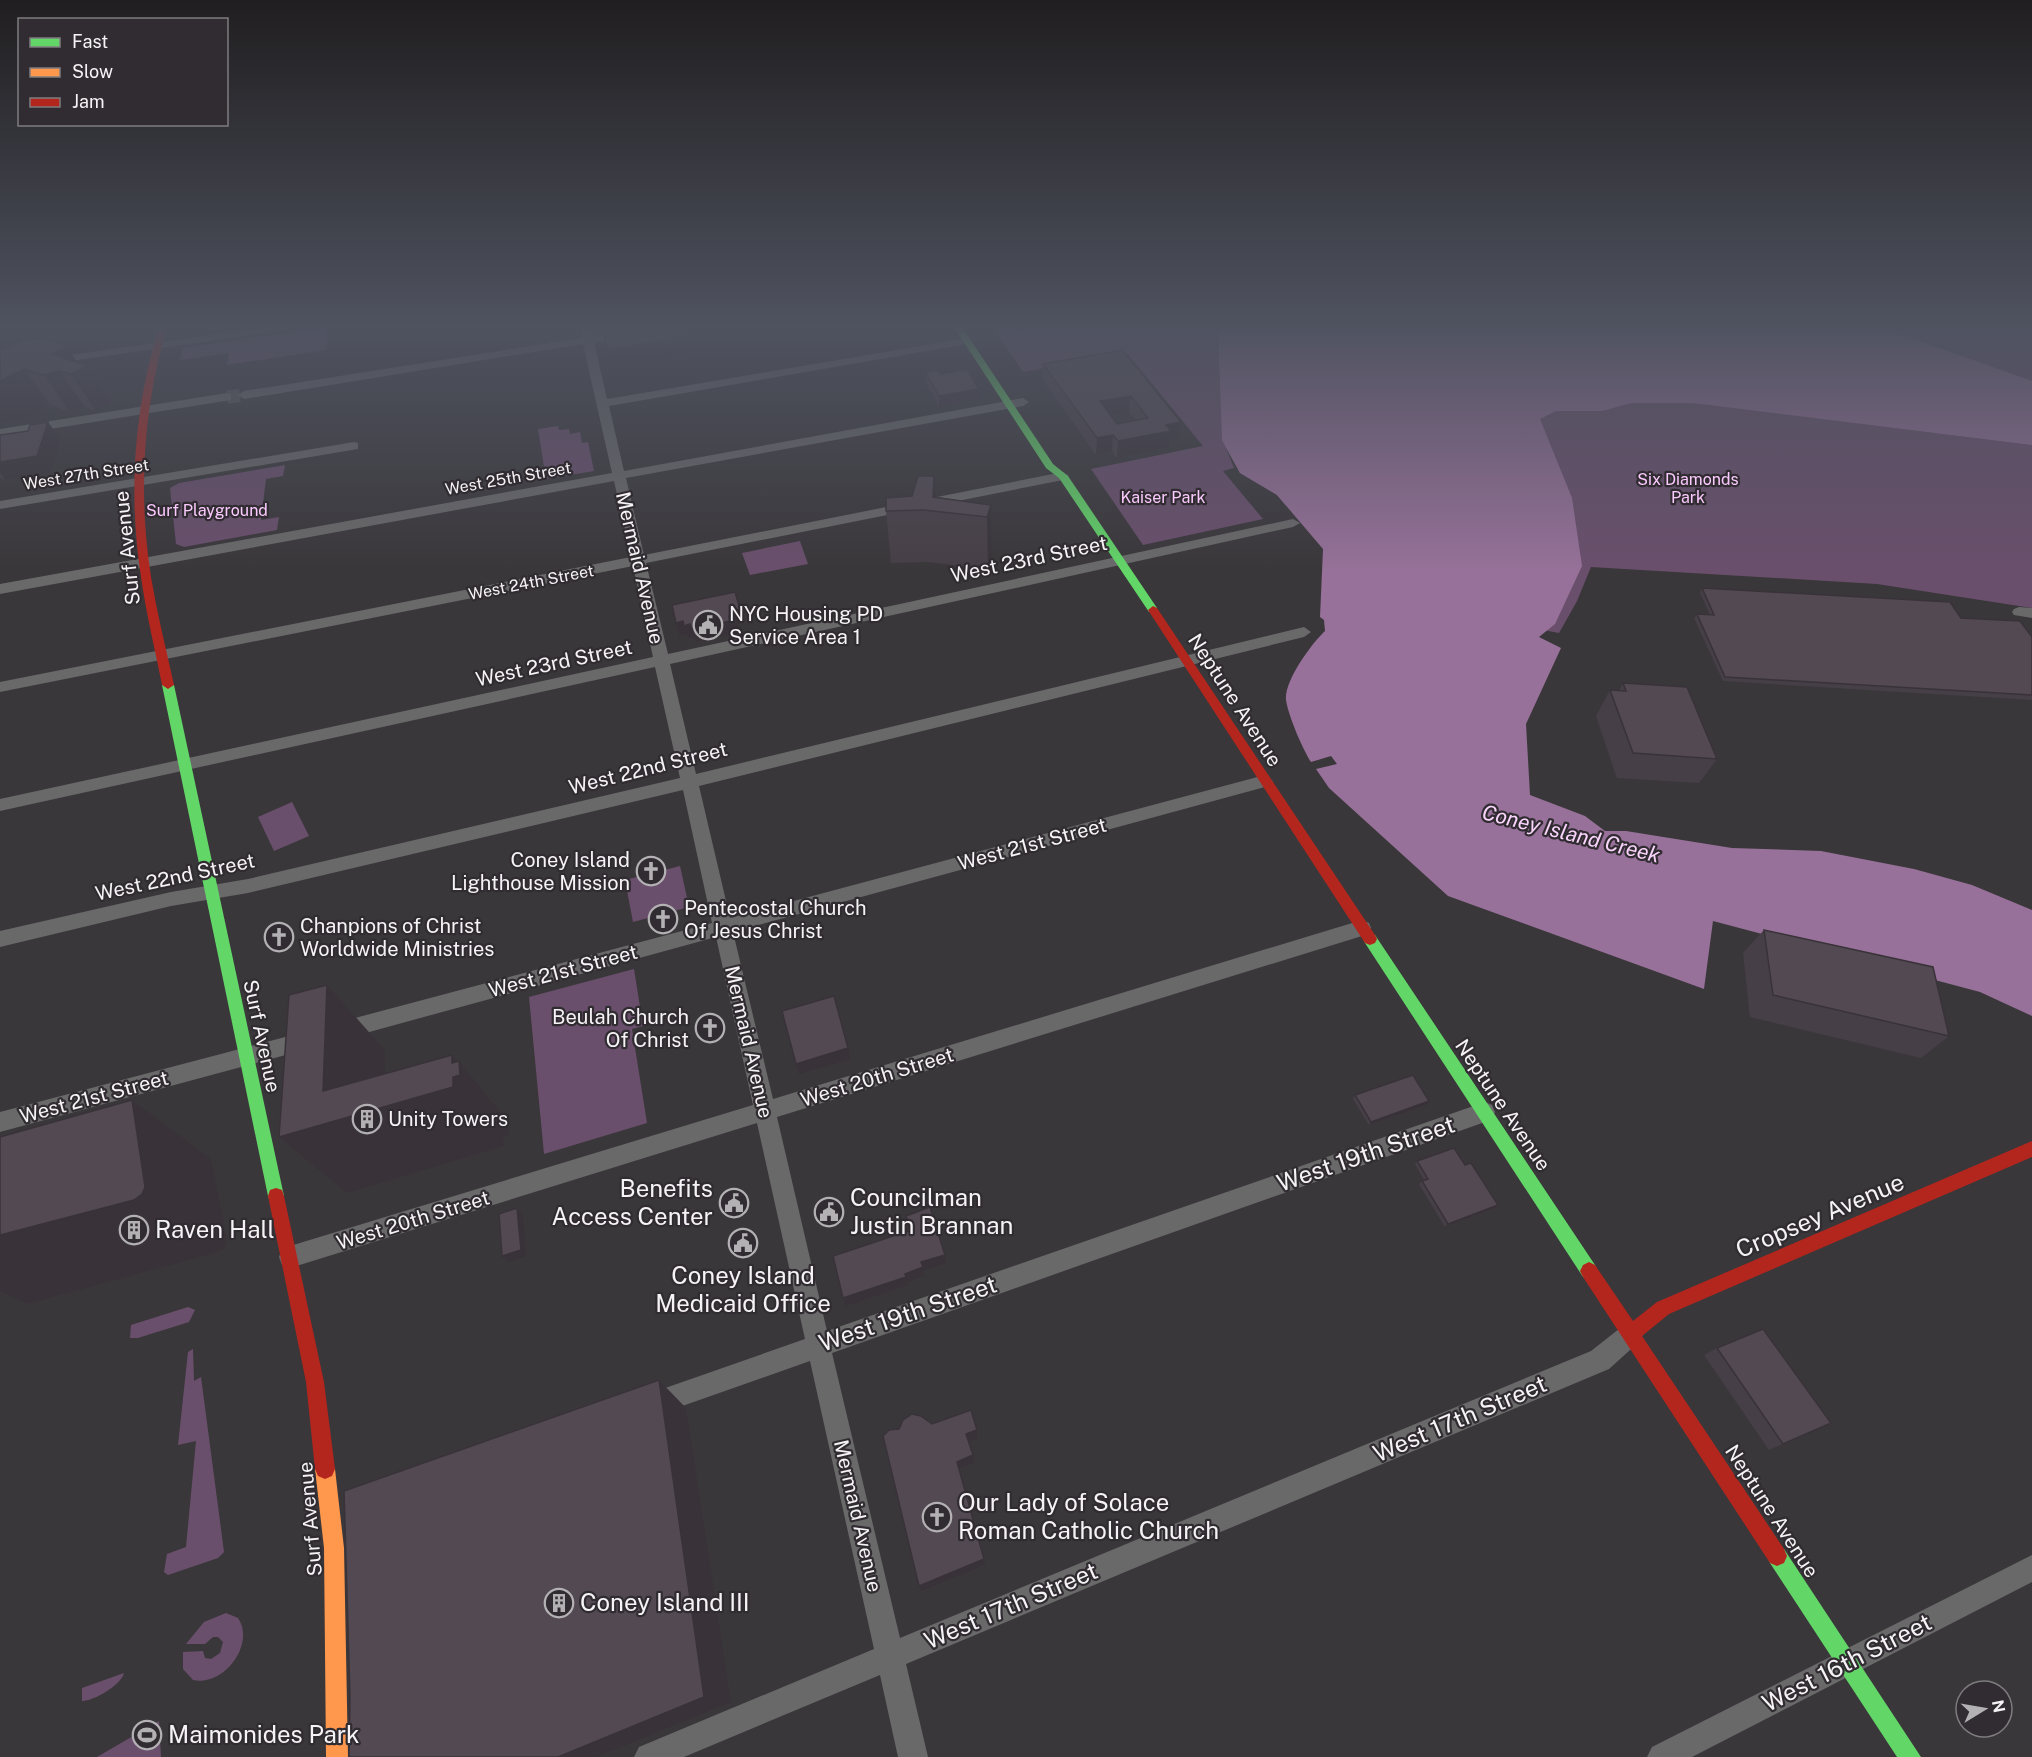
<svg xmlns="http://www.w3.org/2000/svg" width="2032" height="1757" font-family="'Public Sans',sans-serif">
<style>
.green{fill:#6a4f6c}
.water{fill:#977199}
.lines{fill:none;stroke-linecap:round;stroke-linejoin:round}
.street-tunnel{stroke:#565356;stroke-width:13;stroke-dasharray:13 6;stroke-linecap:butt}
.street{fill:#6a696a;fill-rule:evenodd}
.fast{fill:#63d668;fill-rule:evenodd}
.slow{fill:#ff974d;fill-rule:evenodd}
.jam{fill:#b3261e;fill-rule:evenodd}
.wall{fill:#473f47;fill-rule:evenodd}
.shaded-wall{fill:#393339}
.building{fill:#524952;stroke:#393339;stroke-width:1.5;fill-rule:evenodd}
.labels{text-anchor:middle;stroke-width:4.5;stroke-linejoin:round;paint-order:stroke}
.far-street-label{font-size:16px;fill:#f6f3f6;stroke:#302c31}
.far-park-label{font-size:16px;fill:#fbcafe;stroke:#302c31}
.street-label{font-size:20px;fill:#f6f3f6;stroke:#302c31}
.poi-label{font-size:20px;fill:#f6f3f6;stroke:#302c31;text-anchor:start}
.water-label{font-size:21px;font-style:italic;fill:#f9d4fb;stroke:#302c31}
.near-street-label{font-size:24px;fill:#f6f3f6;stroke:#302c31}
.near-poi-label{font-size:24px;fill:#f6f3f6;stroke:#302c31;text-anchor:start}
</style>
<rect width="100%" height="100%" fill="#3a373a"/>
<g class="green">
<polygon points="327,327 326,350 227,365 229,353 180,360 183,348"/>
<polygon points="992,327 1218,327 1218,348 1286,506 1277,495 1240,473 1226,448 1234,468 1223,471 1263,519 1143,545 1091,469 1203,446 1127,353 1023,372"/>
<polygon points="1612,327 2032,327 2032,608 1877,584 1591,567 1577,601 1559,633 1543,630 1502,416"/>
<polygon points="558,426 559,430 569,429 570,434 580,432 582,443 588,442 594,471 546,479 538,429"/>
<polygon points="285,465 283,476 266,479 261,520 279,517 277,530 184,547 176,544 170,488 179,483"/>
<polygon points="800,541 808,564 750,575 742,553"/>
<polygon points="292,802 309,836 274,851 258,817"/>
<polygon points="680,866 689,907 633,922 625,880"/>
<polygon points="634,969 643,1026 632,1029 647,1123 544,1154 529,997"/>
<polygon points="188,1307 195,1310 189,1322 138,1338 130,1338 131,1325"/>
<polygon points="193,1349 194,1381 201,1377 224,1552 218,1558 168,1575 164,1572 167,1554 186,1547 196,1441 178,1445 188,1352"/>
<path d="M226 1613 238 1618C256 1645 223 1687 193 1680L183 1669V1652L203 1651 205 1658 211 1659 220 1653 223 1642 218 1637H213L205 1644H186L204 1622Z"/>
<path d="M124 1673C121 1685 94 1701 82 1701V1688Z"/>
<polygon points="159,1721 161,1757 97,1757"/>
</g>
<path class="water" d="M1218 327H1880L2032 381V445L1693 403H1631L1602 411H1556L1540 419 1572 498 1582 566 1555 624 1539 637 1561 648 1526 724 1530 795 1585 816 1605 831H1626L1732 848 1821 851 1914 869 1972 885 2032 910V1016L1980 992 1713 921 1704 989 1448 896 1329 788 1316 769 1337 764 1331 756 1311 762C1303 750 1288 715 1286 700 1284 681 1312 643 1325 631L1324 620 1320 617 1323 549 1277 495 1240 473 1222 440Z"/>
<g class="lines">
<polyline class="street-tunnel" points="227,397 244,395"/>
<g class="street">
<polygon points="266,327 294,327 288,330 0,371 0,365"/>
<polygon points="580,327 590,327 593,336 650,327 676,327 670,330 594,342 607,399 968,338 974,341 968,344 609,406 624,471 1023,398 1029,402 1023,406 626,478 644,555 1063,472 1069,476 1063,480 646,563 668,654 1293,519 1300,523 1293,527 670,664 696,774 1304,627 1311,632 1304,637 699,786 730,918 1265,775 1273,781 1265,787 733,932 773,1099 1362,920 1369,923 1371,928 1369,933 1362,936 777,1117 827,1331 1485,1102 1492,1105 1495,1112 1492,1119 1485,1122 832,1353 900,1638 1591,1351 1624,1325 1632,1321 1640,1325 1644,1333 1640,1341 1609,1369 906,1664 928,1757 898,1757 880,1675 684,1757 634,1757 639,1747 874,1649 810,1361 651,1417 642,1414 639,1405 642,1396 651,1393 805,1339 757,1123 290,1268 282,1265 279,1257 282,1249 290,1246 753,1105 716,937 340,1040 333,1037 330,1031 333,1025 340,1022 712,923 683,790 248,893 171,906 0,947 0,931 171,892 248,879 680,778 655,667 0,811 0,799 653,657 633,566 0,692 0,682 631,557 614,481 0,594 0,584 612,473 583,344 244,399 238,395 244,391 582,338"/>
<polygon points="227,393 231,394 231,400 0,437 0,429"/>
<polygon points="354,442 358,443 358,449 0,509 0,501"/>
<polygon points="2019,607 2032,608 2032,618 2014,615 2012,612 2014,609"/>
<polygon points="308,1031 315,1034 318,1040 315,1046 308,1049 0,1132 0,1112"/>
<polygon points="2032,1555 2032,1582 1692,1757 1647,1757 1652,1747"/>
</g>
<g class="fast">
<polygon points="954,327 962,327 1053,464 1068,476 1157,608 1157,612 1149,612 1059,478 1046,468"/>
<polygon points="168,681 174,685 284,1196 282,1202 276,1204 270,1202 268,1196 162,685"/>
<polygon points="1370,933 1375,935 1595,1265 1598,1271 1595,1277 1589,1280 1583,1277 1365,943 1363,939 1365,935"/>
<polygon points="1777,1546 1784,1549 1921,1757 1897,1757 1770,1563 1767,1556 1770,1549"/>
</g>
<polygon class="slow" points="325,1459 332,1462 335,1469 344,1548 348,1757 326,1757 324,1548 315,1469 318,1462"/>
<g class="jam">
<path d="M159 327H167C143 409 138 493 151 577 157 613 166 649 174 685L168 689 162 685C155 649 146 613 141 577 128 492 134 409 159 327Z"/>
<polygon points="1153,606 1157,608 1375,935 1377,939 1375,943 1370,945 1365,943 1148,610"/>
<polygon points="2032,1141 2032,1157 1669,1314 1642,1336 1784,1549 1787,1556 1784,1563 1777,1566 1770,1563 1583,1277 1580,1271 1583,1265 1589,1262 1595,1265 1633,1321 1657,1302"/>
<polygon points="276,1188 282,1190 284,1196 324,1382 335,1469 332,1476 325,1479 318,1476 315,1469 306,1382 268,1196 270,1190"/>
</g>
</g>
<g class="wall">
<polygon points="66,346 77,362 88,366 113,402 96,411 85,407 70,412 50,405 25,419 0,422 0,348 4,349"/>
<path d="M1122 350 1181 422 1179 438 1170 440 1169 447 1117 458 1112 451 1096 455 1043 380V364ZM1129 412 1136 420 1117 424 1111 416Z"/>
<polygon points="925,372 940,374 979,389 979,399 939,406 926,382"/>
<polygon points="0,435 61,439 50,473 5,480 0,478"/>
<polygon points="936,497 991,505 992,557 988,569 928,562 891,563 886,511"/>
<polygon points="1702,588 1961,618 2032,637 2032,700 1723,681 1694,618 1697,614 1710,615 1700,593"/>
<polygon points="1623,683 1717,759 1699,783 1617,778 1596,716 1610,690 1619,691"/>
<polygon points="1764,930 1949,1036 1921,1058 1750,1017 1743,953"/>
<polygon points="1355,1095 1427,1105 1369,1125 1353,1099"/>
<polygon points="1417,1161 1465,1165 1495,1208 1445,1227 1419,1184 1422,1181 1424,1180 1415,1164"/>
<polygon points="1717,1348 1783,1444 1769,1450 1704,1355"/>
</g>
<g class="shaded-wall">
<polygon points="529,327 565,327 566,337 534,342"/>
<polygon points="685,337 689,353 612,366 608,350"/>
<polygon points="66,346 82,369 88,366 113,402 96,411 71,374 51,354"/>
<polygon points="24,369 50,405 25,419 1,422 0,420 0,381"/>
<polygon points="60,371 85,407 70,412 44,375"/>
<polygon points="979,389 979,399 939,406 939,396"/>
<polygon points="1131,396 1129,412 1099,418 1100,401"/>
<polygon points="48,422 61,439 50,473 5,480 0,473 0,462"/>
<polygon points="1181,422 1179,438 1170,440 1169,447 1117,458 1118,441 1166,425"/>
<polygon points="1113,435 1112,451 1096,455 1097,438"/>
<polygon points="934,476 937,511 933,497"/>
<polygon points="991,505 992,557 988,569 987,517"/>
<polygon points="740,609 743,622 738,623 739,628 732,629 733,634 695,642 694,637 688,638 687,634 680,636 676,623 729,616 734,611"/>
<polygon points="327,985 385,1050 385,1107 452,1063 452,1055 460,1065 459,1061 508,1122 509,1135 503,1136 504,1146 347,1193 279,1137 323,1091"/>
<polygon points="848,1048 851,1059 799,1074 796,1064"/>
<polygon points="132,1100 211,1159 227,1240 225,1247 218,1252 27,1304 0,1291 0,1235"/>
<polygon points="1429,1101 1427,1105 1369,1125 1371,1122"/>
<polygon points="1498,1205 1495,1208 1445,1227 1448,1224"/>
<polygon points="517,1208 523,1215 526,1256 508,1262 502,1256"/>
<polygon points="945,1255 946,1263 923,1271 924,1276 907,1282 908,1285 846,1306 843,1298 905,1274 921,1262"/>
<polygon points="659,1380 686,1408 731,1702 596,1757 558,1757"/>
<polygon points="977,1430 978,1438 967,1442 966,1434"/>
<polygon points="973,1455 974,1463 958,1469 957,1462"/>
<polygon points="984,1559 985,1565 921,1591 919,1586"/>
</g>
<g class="building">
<polygon points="623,327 637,327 638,328 645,327 682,327 685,337 608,350 603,330"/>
<polygon points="41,338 66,346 51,354 88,366 71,374 60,371 44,375 24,369 0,381 0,348 4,349 19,342"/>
<path d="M1122 350 1181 422 1166 425 1171 431 1118 441 1113 435 1097 438 1043 364ZM1131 396 1148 418 1117 424 1100 401Z"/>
<polygon points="967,369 979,389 939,396 925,372 938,370 940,374"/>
<polygon points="48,422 37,456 0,462 0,435 28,431 30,425"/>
<polygon points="918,476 934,476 933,497 991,505 987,517 924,510 886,511 886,498 912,496"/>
<polygon points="1702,588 1950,602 1961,618 2020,621 2032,637 2032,695 1725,677 1697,614 1714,615"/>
<polygon points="735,592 740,609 734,611 735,615 729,616 730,621 692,629 690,624 684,626 683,621 676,623 672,605"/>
<polygon points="1623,683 1687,687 1717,759 1633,753 1610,690 1626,691"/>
<polygon points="1764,930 1933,967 1949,1036 1773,995"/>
<polygon points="327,985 323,1091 452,1055 452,1063 459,1061 460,1075 453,1077 453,1087 279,1137 289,995"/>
<polygon points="834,996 848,1048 796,1064 782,1011"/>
<polygon points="1413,1075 1429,1101 1371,1122 1355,1095"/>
<polygon points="132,1100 145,1187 142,1194 134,1200 0,1235 0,1137"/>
<polygon points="1454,1148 1465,1165 1471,1163 1498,1205 1448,1224 1422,1181 1428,1179 1417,1161"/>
<polygon points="930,1207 945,1255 921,1262 923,1267 905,1274 906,1277 843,1298 833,1256 911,1230 906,1216"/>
<polygon points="517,1208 521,1250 502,1256 499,1214"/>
<polygon points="1763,1329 1831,1423 1783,1444 1717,1348"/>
<polygon points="659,1380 704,1697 558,1757 349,1757 350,1697 344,1491"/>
<polygon points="971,1410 977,1430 966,1434 973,1455 957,1462 984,1559 919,1586 883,1436 889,1430 899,1429 903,1420 912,1414 921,1416 932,1424"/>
</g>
<linearGradient id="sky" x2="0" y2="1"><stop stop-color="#201e20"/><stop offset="0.57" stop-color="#4f5360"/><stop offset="1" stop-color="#4f5360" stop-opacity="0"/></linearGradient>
<rect width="2032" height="573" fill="url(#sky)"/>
<defs>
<g id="civic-ring" transform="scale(1.5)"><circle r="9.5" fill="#302c31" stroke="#b4b1b4" stroke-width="1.5"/><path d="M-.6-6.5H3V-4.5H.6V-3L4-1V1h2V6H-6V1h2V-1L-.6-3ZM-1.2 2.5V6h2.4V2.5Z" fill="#b4b1b4"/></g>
<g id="church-ring" transform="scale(1.5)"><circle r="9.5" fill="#302c31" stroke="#b4b1b4" stroke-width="1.5"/><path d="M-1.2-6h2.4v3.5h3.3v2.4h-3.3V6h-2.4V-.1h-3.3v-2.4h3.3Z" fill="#b4b1b4"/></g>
<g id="building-ring" transform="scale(1.5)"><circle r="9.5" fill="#302c31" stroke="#b4b1b4" stroke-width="1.5"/><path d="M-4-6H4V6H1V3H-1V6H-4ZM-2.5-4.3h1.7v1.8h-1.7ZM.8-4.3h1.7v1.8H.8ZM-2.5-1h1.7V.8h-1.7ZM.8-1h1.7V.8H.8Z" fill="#b4b1b4"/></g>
<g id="stadium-ring" transform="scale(1.5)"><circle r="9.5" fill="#302c31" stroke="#b4b1b4" stroke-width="1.5"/><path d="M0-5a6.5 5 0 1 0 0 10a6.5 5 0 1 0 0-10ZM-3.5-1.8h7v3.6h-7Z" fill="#b4b1b4"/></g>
</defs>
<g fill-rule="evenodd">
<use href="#civic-ring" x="708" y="625"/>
<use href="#church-ring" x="651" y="871"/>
<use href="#church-ring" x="663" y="919"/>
<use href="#church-ring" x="279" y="937"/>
<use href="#church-ring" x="710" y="1028"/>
<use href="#building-ring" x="367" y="1119"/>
<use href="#civic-ring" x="734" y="1203"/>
<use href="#civic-ring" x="829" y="1212"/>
<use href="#building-ring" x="134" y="1230"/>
<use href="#civic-ring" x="743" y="1243"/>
<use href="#church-ring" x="937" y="1517"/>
<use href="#building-ring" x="559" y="1603"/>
<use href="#stadium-ring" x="147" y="1735"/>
</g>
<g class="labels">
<g class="far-street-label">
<text transform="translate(86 474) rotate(-9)" y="6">West 27th Street</text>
<text transform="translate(508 478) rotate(-10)" y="6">West 25th Street</text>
<text transform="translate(531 582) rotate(-11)" y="6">West 24th Street</text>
</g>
<g class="far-park-label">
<text x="1688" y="485">Six Diamonds<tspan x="1688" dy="18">Park</tspan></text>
<text x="1163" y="503">Kaiser Park</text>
<text x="207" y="516">Surf Playground</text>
</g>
<g class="street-label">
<text transform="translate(127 548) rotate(-96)" y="7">Surf Avenue</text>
<text transform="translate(1029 559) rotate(-12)" y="7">West 23rd Street</text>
<text transform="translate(640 568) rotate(77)" y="7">Mermaid Avenue</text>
<text transform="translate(554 663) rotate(-12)" y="7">West 23rd Street</text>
<text transform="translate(1235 700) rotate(57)" y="7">Neptune Avenue</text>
<text transform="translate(648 768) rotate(-14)" y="7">West 22nd Street</text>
<text transform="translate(1032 844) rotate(-15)" y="7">West 21st Street</text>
<text transform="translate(175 877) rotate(-12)" y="7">West 22nd Street</text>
<text transform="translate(563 971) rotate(-15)" y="7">West 21st Street</text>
<text transform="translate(262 1036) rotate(78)" y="7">Surf Avenue</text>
<text transform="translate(749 1042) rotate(77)" y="7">Mermaid Avenue</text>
<text transform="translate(877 1077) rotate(-17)" y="7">West 20th Street</text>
<text transform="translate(94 1097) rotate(-15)" y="7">West 21st Street</text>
<text transform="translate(1503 1105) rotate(56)" y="7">Neptune Avenue</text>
<text transform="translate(413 1220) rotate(-17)" y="7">West 20th Street</text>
<text transform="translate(1772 1511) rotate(57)" y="7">Neptune Avenue</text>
<text transform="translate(858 1516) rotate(77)" y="7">Mermaid Avenue</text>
<text transform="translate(310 1519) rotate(-95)" y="7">Surf Avenue</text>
</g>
<g class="poi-label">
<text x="729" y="621">NYC Housing PD<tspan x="729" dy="23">Service Area 1</tspan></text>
<text x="630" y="867" text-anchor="end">Coney Island<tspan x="630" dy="23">Lighthouse Mission</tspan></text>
<text x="684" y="915">Pentecostal Church<tspan x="684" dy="23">Of Jesus Christ</tspan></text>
<text x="300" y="933">Chanpions of Christ<tspan x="300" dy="23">Worldwide Ministries</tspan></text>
<text x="689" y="1024" text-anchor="end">Beulah Church<tspan x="689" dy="23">Of Christ</tspan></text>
<text x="388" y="1126">Unity Towers</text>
</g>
<g class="water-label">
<text transform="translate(1571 834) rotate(14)" y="7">Coney Island Creek</text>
</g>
<g class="near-street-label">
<text transform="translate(1366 1154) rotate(-19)" y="8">West 19th Street</text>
<text transform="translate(1820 1216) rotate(-23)" y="8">Cropsey Avenue</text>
<text transform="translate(908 1314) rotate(-19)" y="8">West 19th Street</text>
<text transform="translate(1460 1419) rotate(-23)" y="8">West 17th Street</text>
<text transform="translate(1011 1606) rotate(-23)" y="8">West 17th Street</text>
<text transform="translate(1847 1663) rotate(-27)" y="8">West 16th Street</text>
</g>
<g class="near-poi-label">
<text x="713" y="1197" text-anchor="end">Benefits<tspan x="713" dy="28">Access Center</tspan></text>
<text x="850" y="1206">Councilman<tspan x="850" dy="28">Justin Brannan</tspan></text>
<text x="155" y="1238">Raven Hall</text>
<text x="743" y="1284" text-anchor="middle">Coney Island<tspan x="743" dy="28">Medicaid Office</tspan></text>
<text x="958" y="1511">Our Lady of Solace<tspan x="958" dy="28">Roman Catholic Church</tspan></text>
<text x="580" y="1611">Coney Island III</text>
<text x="168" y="1743">Maimonides Park</text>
</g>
</g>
<rect x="18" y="18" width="210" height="108" fill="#302c31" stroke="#7f7c80" stroke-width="1.5"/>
<rect x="30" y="38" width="30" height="9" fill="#63d668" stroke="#7f7c80" stroke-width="1.5"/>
<text x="72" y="48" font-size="18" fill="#f6f3f6">Fast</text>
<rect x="30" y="68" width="30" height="9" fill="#ff974d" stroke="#7f7c80" stroke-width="1.5"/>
<text x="72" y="78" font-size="18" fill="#f6f3f6">Slow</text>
<rect x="30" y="98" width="30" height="9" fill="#b3261e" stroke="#7f7c80" stroke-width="1.5"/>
<text x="72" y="108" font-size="18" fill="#f6f3f6">Jam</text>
<g transform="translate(1984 1709) rotate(79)"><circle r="28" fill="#302c31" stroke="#7f7c80" stroke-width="1.5"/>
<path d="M0-4.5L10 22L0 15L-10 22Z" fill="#b4b1b4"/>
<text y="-9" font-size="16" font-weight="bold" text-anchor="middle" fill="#f6f3f6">N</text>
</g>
</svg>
